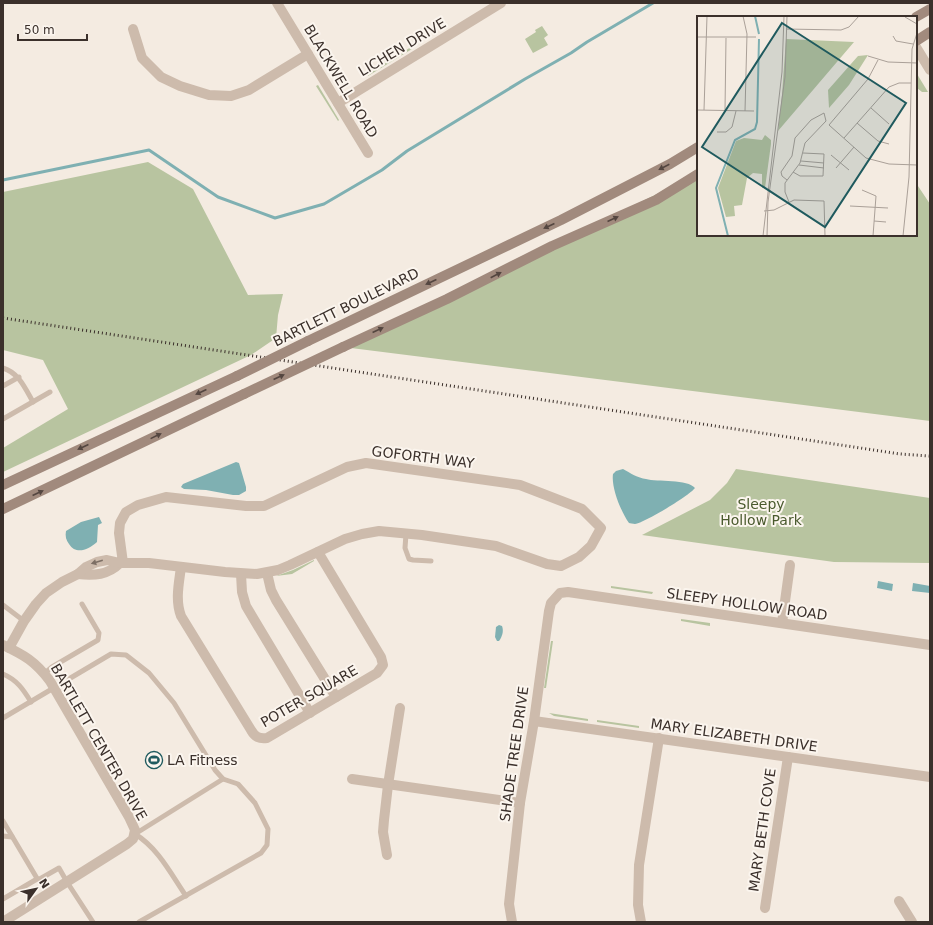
<svg xmlns="http://www.w3.org/2000/svg" width="933" height="925" font-family="'DejaVu Sans',sans-serif">
<style>
.green{fill:#b8c4a0}
.water{fill:#7fb0b2}
.lines{fill:none;stroke-linecap:round;stroke-linejoin:round}
.stream{stroke:#7fb0b2;stroke-width:3}
.lane{stroke:#cdbbac;stroke-width:5}
.street{stroke:#cdbbac;stroke-width:10}
.secondary{stroke:#a18a7d;stroke-width:10}
.rail{stroke:#3b302b;stroke-width:3;stroke-dasharray:1 3;stroke-linecap:butt}
.secondary-bridge{stroke:#a18a7d;stroke-width:10}
.oneway{fill:#544640}
.oneway2{fill:#7d6f65}
.labels{text-anchor:middle;stroke-width:4;stroke-linejoin:round;paint-order:stroke}
.street-label{font-size:14px;fill:#3b302b;stroke:#fbf5ee}
.park-label{font-size:14px;fill:#4a5a2e;stroke:#fbf5ee}
.poi-label{font-size:14px;fill:#3b302b;stroke:#fbf5ee;text-anchor:start}
.inset-river{fill:none;stroke:#7fb0b2;stroke-width:2}
.inset-road{fill:none;stroke:#aaa098;stroke-width:1}
.view{fill:#1f5a5e;fill-opacity:0.15;stroke:#1f5a5e;stroke-width:2}
.inset-edge{fill:none;stroke:#3b302b;stroke-width:2}
</style>
<rect width="100%" height="100%" fill="#f4ebe1"/>
<g class="green">
<polygon points="542,26 548,35 544,38 548,45 533,53 525,39 536,32 535,30"/>
<polygon points="411,47 412,49 368,76 367,75"/>
<polygon points="917,74 928,92 922,92 917,88 916,75"/>
<polygon points="318,85 339,120 338,121 316,86"/>
<polygon points="148,162 193,189 248,295 283,294 278,315 276,338 251,355 3,472 3,448 68,409 43,360 3,350 3,192"/>
<polygon points="698,174 698,235 916,235 916,183 930,204 930,421 343,347"/>
<polygon points="736,469 930,498 930,563 834,562 642,535 710,500 727,483"/>
<polygon points="314,560 314,561 292,574 276,576 293,570"/>
<polygon points="611,586 653,592 652,594 611,588"/>
<polygon points="681,619 710,623 710,626 681,621"/>
<polygon points="551,641 553,641 546,688 544,688"/>
<polygon points="549,713 588,719 588,721 554,716"/>
<polygon points="597,720 639,726 639,728 597,722"/>
</g>
<g class="water">
<polygon points="236,462 239,463 246,487 246,491 239,495 233,495 206,490 184,489 181,487 183,484"/>
<path d="M623 469C630 473 638 478 646 479 657 482 688 479 695 488 689 496 644 523 635 524 633 524 630 523 629 523 621 512 611 487 613 474L616 471Z"/>
<path d="M99 517 102 523 98 525 97 542C88 550 76 555 69 544 66 540 65 536 66 531L81 522Z"/>
<polygon points="878,581 893,584 892,591 877,588"/>
<polygon points="913,583 930,586 930,593 912,591"/>
<path d="M499 625 502 626C504 631 502 637 499 641H497L495 637 496 627Z"/>
</g>
<g class="lines">
<polyline class="stream" points="3,180 149,150 218,197 275,218 324,204 382,170 407,151 525,79 571,53 587,42 653,3"/>
<g class="lane">
<path d="M3 368C19 373 25 388 33 402"/>
<polyline points="3,386 19,377"/>
<polyline points="3,419 50,392"/>
<polyline points="406,534 405,548 409,559 413,560 431,561"/>
<polyline points="3,605 24,621"/>
<path d="M3 674C17 680 23 689 31 702"/>
<polyline points="44,674 52,667 98,640 99,633 82,604"/>
<path d="M3 718 111 654 126 655 149 673 174 703 215 770 223 779 135 834C158 848 171 874 186 896"/>
<polyline points="3,821 38,880 59,868 67,882 93,922"/>
<polyline points="3,836 12,837"/>
<polyline points="3,899 37,879"/>
<polyline points="139,922 261,853 267,845 268,829 255,803 238,784 223,779"/>
</g>
<g class="street">
<polyline points="277,3 368,153"/>
<polyline points="133,29 142,58 161,77 180,86 209,95 231,96 249,90 308,54"/>
<polyline points="916,47 930,70"/>
<polyline points="338,103 501,3"/>
<path d="M181 567C179 583 175 600 181 616L251 730C255 737 259 739 267 738L377 673 383 665 381 657 318 552"/>
<polyline points="267,573 271,590 276,600 336,697"/>
<path d="M78 574C94 576 108 575 120 563"/>
<polyline points="241,574 242,592 246,606 310,713"/>
<polyline points="782,623 790,565"/>
<path d="M3 645C24 655 35 661 50 681L129 817 135 830 133 839 127 844 3 922"/>
<polyline points="9,648 24,621 36,604 46,593 62,582 78,574 86,567 97,562 107,560 120,563 149,563 225,572 257,574 278,570 290,565 345,539 362,534 379,531 422,535 496,546 547,564 561,566 579,557 591,546 601,528 582,509 520,485 366,463 347,467 264,506 246,506 166,497 138,505 126,512 120,523 119,533 123,563"/>
<polyline points="534,721 930,777"/>
<polyline points="352,779 520,803"/>
<polyline points="387,855 383,832 384,820 388,785 400,708"/>
<polyline points="899,901 912,922"/>
<polyline points="765,908 788,757"/>
<polyline points="512,922 509,904 520,803 534,721 549,611 551,603 560,593 568,592 930,645"/>
<polyline points="641,922 638,905 639,865 659,738"/>
</g>
<g class="secondary">
<polyline points="916,17 930,9"/>
<polyline points="916,41 930,32"/>
<polyline points="308,341 561,220 670,164 698,147"/>
<polyline points="343,347 447,299 552,246 656,200 698,174"/>
<polyline points="3,485 237,376"/>
<polyline points="3,509 244,394"/>
</g>
<polyline class="rail" points="3,318 900,454 930,456"/>
<g class="secondary-bridge">
<polyline points="237,376 308,341"/>
<polyline points="244,394 343,347"/>
</g>
</g>
<defs><path id="oneway-solid" d="M-6-.8H1V-3.2L6.5 0L1 3.2V.8H-6Z"/></defs>
<g class="oneway">
<use href="#oneway-solid" transform="translate(664 167) rotate(153)"/>
<use href="#oneway-solid" transform="translate(613 219) rotate(-24)"/>
<use href="#oneway-solid" transform="translate(549 226) rotate(155)"/>
<use href="#oneway-solid" transform="translate(496 275) rotate(-27)"/>
<use href="#oneway-solid" transform="translate(431 282) rotate(155)"/>
<use href="#oneway-solid" transform="translate(378 330) rotate(-25)"/>
<use href="#oneway-solid" transform="translate(279 377) rotate(-25)"/>
<use href="#oneway-solid" transform="translate(201 392) rotate(155)"/>
<use href="#oneway-solid" transform="translate(156 436) rotate(-26)"/>
<use href="#oneway-solid" transform="translate(83 447) rotate(155)"/>
<use href="#oneway-solid" transform="translate(38 493) rotate(-25)"/>
</g>
<use class="oneway2" href="#oneway-solid" transform="translate(97 562) rotate(164)"/>
<defs>
<g id="stadium-ring" transform="scale(0.9)"><circle r="9.5" fill="#fbf5ee" stroke="#1f5a5e" stroke-width="1.5"/><path d="M0-5a6.5 5 0 1 0 0 10a6.5 5 0 1 0 0-10ZM-3.5-1.8h7v3.6h-7Z" fill="#1f5a5e"/></g>
</defs>
<g fill-rule="evenodd">
<use href="#stadium-ring" x="154" y="760"/>
</g>
<g class="labels">
<g class="street-label">
<text transform="translate(402 47) rotate(-31)" y="5">LICHEN DRIVE</text>
<text transform="translate(341 81) rotate(59)" y="5">BLACKWELL ROAD</text>
<text transform="translate(346 307) rotate(-26)" y="5">BARTLETT BOULEVARD</text>
<text transform="translate(423 457) rotate(7)" y="5">GOFORTH WAY</text>
<text transform="translate(747 604) rotate(8)" y="5">SLEEPY HOLLOW ROAD</text>
<text transform="translate(309 696) rotate(-30)" y="5">POTER SQUARE</text>
<text transform="translate(734 735) rotate(8)" y="5">MARY ELIZABETH DRIVE</text>
<text transform="translate(99 742) rotate(60)" y="5">BARTLETT CENTER DRIVE</text>
<text transform="translate(514 754) rotate(-82)" y="5">SHADE TREE DRIVE</text>
<text transform="translate(762 830) rotate(-82)" y="5">MARY BETH COVE</text>
</g>
<g class="park-label">
<text x="761" y="509">Sleepy<tspan x="761" dy="16">Hollow Park</tspan></text>
</g>
<g class="poi-label">
<text x="167" y="765">LA Fitness</text>
</g>
</g>
<g transform="translate(697 16)">
<rect width="220" height="220" fill="#f4ebe1"/>
<path d="M89 23 157 26 81 115 85 79ZM171 39 152 69 132 92 131 74 161 40ZM68 119 74 124V128L68 172H65V158L56 157 50 162 45 189 37 190 38 200 29 201 21 172 39 125 47 122 65 124Z" fill="#b8c4a0"/>
<path class="inset-river" d="M58 0 62 18M31 220 19 172 38 124 58 113 60 106 62 23"/>
<path class="inset-road" d="M46 0 50 18 48 95M208 1 220 8M89 13 144 14 152 11 162 0M196 20 199 25 216 28M0 21H59M171 40 191 46 220 47M181 44 171 63 132 109 169 142 192 148 220 149M174 92 192 108M0 94 57 95M7 94 10 0M28 94 29 22M160 107 181 125 192 128M20 116H29L35 111 39 95M147 122 192 71 202 67H214M134 139 152 154M104 145 127 147M102 149 127 152M139 152 157 131M96 156 103 160H126L127 138 106 137M90 164 85 160 84 156 95 140 98 122 114 104 127 97 129 105 108 127 103 147 88 167V176L92 186M165 174 179 180 176 220M153 190 191 192M67 195 77 194 97 184 127 185 128 220M177 205 189 206M66 220 85 56 87 0M70 220 71 186 88 61 90 0M206 220 212 161 215 33 220 17"/>
<path class="view" d="M85 7 209 87 128 211 5 131Z"/>
<rect width="220" height="220" class="inset-edge"/>
</g>
<rect width="933" height="925" fill="none" stroke="#3b302b" stroke-width="8"/>
<g transform="translate(36 889) rotate(57)" stroke="#fbf5ee" stroke-width="3" paint-order="stroke">
<path d="M0-3L7 15L0 10L-7 15Z" fill="#3b302b"/>
<text y="-6" font-size="11" font-weight="bold" text-anchor="middle" fill="#3b302b">N</text>
</g>
<path d="M18 34v6h69v-6" fill="none" stroke="#3b302b" stroke-width="2"/>
<text x="24" y="34" font-size="12" fill="#3b302b" stroke="#fbf5ee" stroke-width="3" paint-order="stroke">50 m</text>
</svg>
